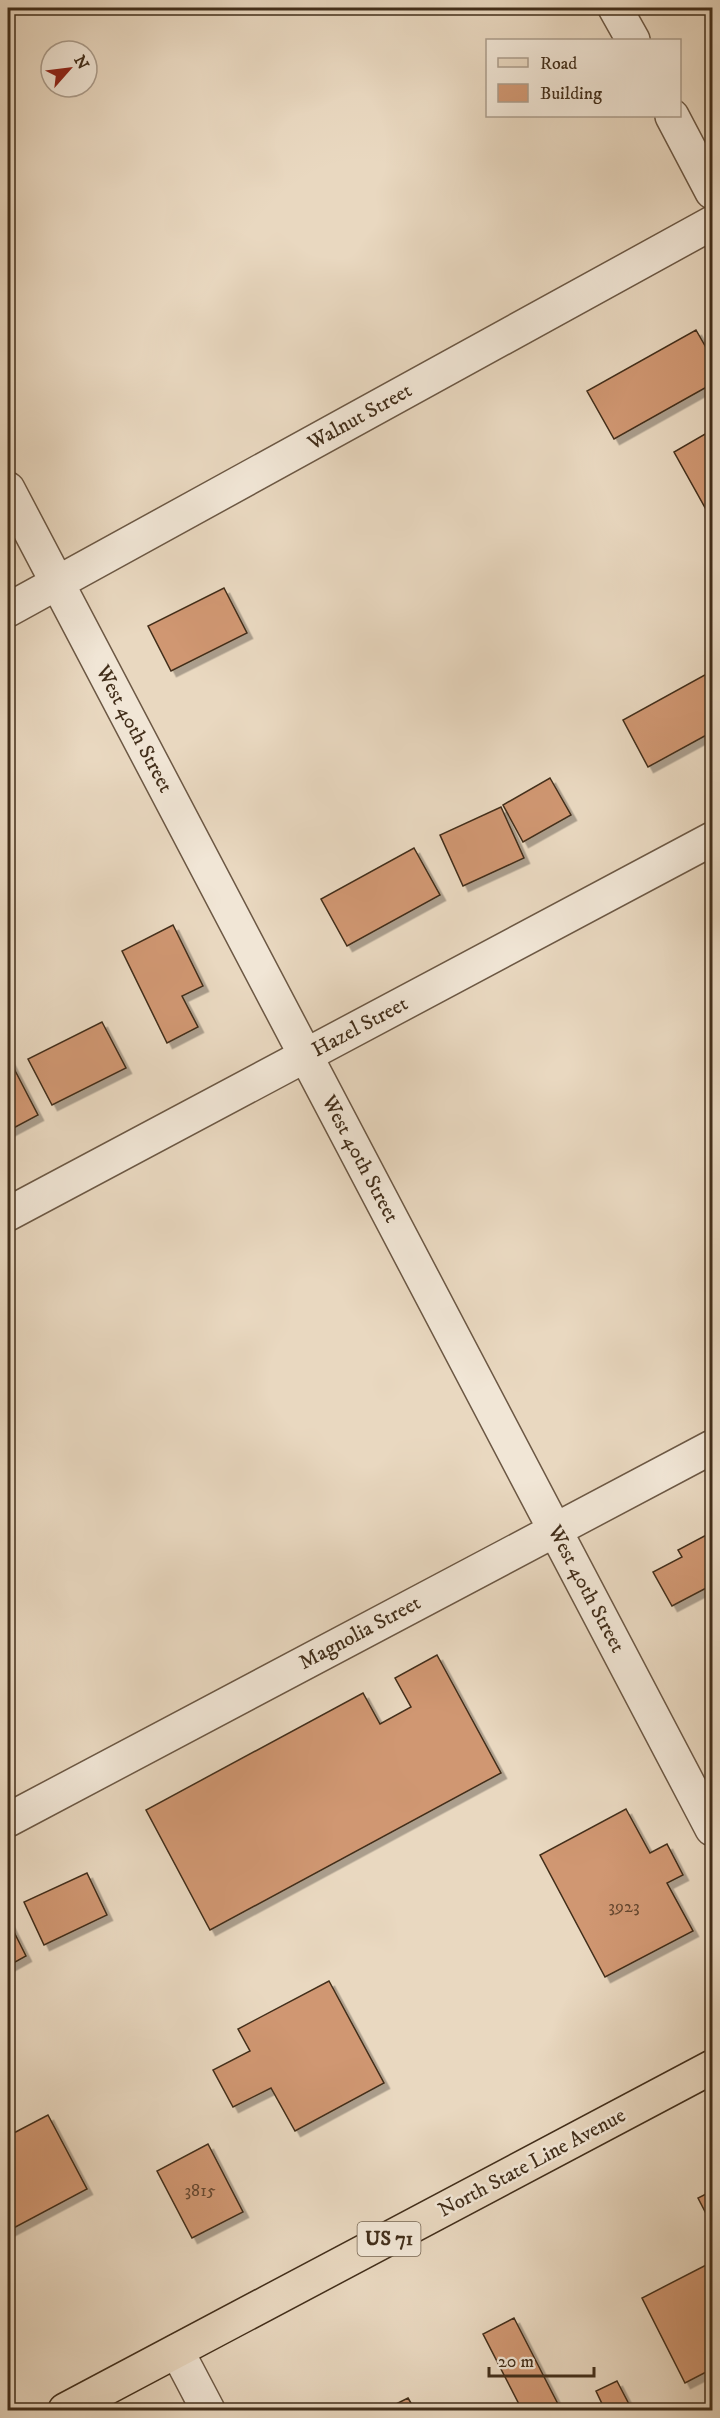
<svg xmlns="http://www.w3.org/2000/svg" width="720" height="2418" font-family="'IM FELL DW Pica',serif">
  <defs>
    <filter id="shadow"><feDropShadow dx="5.5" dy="5.5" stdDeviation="0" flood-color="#0004"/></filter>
  </defs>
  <rect width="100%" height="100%" fill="#e9d8c0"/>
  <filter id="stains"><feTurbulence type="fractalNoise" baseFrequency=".00333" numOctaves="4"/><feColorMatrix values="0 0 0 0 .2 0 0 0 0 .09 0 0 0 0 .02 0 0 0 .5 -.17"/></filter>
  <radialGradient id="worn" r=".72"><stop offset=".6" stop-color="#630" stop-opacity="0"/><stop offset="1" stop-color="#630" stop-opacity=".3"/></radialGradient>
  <!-- building -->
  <path fill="#d09772" stroke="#422e1a" stroke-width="1.5" filter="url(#shadow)" d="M696 330 712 358V384L614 439 587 391Z
    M712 430V511L708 513 674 452Z
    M224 588 247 633 171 671 148 626Z
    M712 671V732L648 767 623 720Z
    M550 778 571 815 523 842 503 805Z
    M501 807 524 858 463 886 440 835Z
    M414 848 440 895 347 946 321 899Z
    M173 925 203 986 182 996 198 1027 167 1043 122 951Z
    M102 1022 126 1068 52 1105 28 1059Z
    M8 1057 38 1115 8 1131Z
    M712 1532V1585L672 1606 653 1572 682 1557 678 1550Z
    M437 1655 501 1773 210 1930 146 1810 363 1693 380 1724 411 1707 395 1678Z
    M626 1809 650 1853 667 1844 683 1875 667 1883 693 1931 605 1977 540 1855Z
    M87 1873 107 1915 44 1945 24 1902Z
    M9 1922 26 1956 8 1966V1923Z
    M329 1981 384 2083 295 2131 271 2088 233 2107 213 2070 250 2051 238 2029Z
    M48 2115 87 2189 8 2231V2136Z
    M208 2144 243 2212 192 2238 157 2171Z
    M712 2191V2225L698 2198Z
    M712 2262V2369L685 2383 642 2298Z
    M514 2318 561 2410H522L483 2334Z
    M617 2381 632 2410H605L596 2391Z
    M408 2398 415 2410H384Z"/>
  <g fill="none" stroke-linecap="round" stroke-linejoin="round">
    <!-- street casing -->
    <g stroke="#6c5844" stroke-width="36">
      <path id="street" d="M615 8 633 40
        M672 116 712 192
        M8 489 712 1829
        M8 610 712 223
        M8 1214 712 839
        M8 1820 712 1447
        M177 2351 208 2410"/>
    </g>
    <!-- primary casing -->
    <g stroke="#422e1a" stroke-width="36">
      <path id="primary" d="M65 2410 712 2067"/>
    </g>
    <!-- street -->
    <use href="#street" stroke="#f1e6d6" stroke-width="33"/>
    <!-- primary -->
    <use href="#primary" stroke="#e9d8c0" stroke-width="33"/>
  </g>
  <g text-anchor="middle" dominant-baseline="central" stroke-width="5" stroke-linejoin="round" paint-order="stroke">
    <!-- number labels -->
    <g font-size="18" fill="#664830">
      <text x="624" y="1907">3923</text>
      <text x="200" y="2191">3815</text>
    </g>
    <!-- shield labels -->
    <rect fill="#f1e6d6" stroke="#766552" stroke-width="1.5" x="357.5" y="2222" width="63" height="34" rx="4.5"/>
    <g font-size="20" font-weight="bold" fill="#422e1a">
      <text x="389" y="2239">US 71</text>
    </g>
    <!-- street labels -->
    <g font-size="21" fill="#422e1a" stroke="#f1e6d6">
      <text transform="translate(360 417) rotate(-29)">Walnut Street</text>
      <text transform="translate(134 729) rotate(62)">West 40th Street</text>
      <text transform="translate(360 1027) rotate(-28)">Hazel Street</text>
      <text transform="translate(360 1159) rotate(62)">West 40th Street</text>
      <text transform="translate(586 1589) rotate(62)">West 40th Street</text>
      <text transform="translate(360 1633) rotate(-28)">Magnolia Street</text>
      <text transform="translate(532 2163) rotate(-28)">North State Line Avenue</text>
    </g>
  </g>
  <!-- margin -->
  <rect width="720" height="2418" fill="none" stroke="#e9d8c0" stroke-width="30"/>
  <rect x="9" y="9" width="702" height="2400" fill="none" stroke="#422e1a" stroke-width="3"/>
  <rect x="15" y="15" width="690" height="2388" fill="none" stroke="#422e1a" stroke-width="1.5"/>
  <!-- legend -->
  <rect x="486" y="39" width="195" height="78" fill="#f1e6d6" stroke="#ab9c8b" stroke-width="1.5"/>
  <rect x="498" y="58" width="30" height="9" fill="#e9d8c0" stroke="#ab9c8b" stroke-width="1.5"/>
  <text x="540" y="69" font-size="18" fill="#422e1a">Road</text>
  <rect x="498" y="84" width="30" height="18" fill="#d09772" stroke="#ab9c8b" stroke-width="1.5"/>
  <text x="540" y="99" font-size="18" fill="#422e1a">Building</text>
  <!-- north arrow -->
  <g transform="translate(69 69) rotate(62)"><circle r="28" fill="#f1e6d6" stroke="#ab9c8b" stroke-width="1.5"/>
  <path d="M0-4.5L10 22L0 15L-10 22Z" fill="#8f2418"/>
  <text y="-9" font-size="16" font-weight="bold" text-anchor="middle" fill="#422e1a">N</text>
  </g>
  <!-- scale -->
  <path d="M489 2367v9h105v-9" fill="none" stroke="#422e1a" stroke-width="3"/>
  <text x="498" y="2367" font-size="18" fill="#422e1a" stroke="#f1e6d6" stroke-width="4.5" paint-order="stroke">20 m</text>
  <rect width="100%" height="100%" filter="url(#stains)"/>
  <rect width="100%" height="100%" fill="url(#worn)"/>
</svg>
